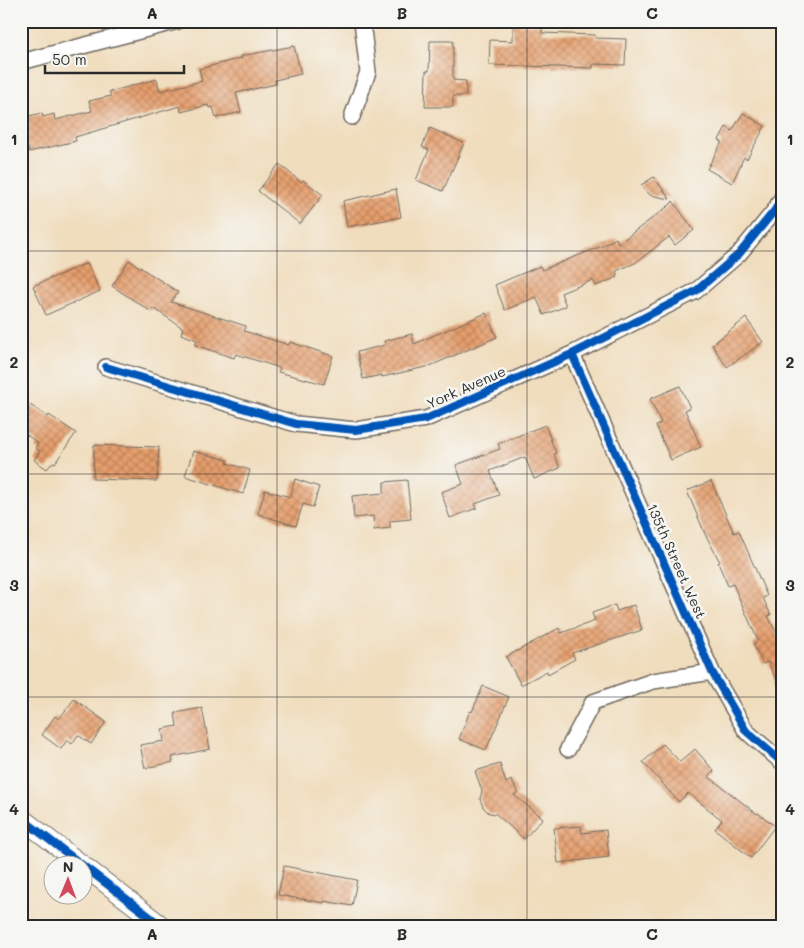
<svg xmlns="http://www.w3.org/2000/svg" width="804" height="948" font-family="Mali,sans-serif">
  <defs>
    <pattern id="building-cross-hatch" width="8" height="8" patternUnits="userSpaceOnUse" patternTransform="scale(1.25)"><rect width="8" height="8" fill="#e69e6c"/><path d="M0 0l8 8M0 8l8-8" fill="none" stroke="#bb8159"/></pattern>
  </defs>
  <rect width="100%" height="100%" fill="#f6f6f2"/>
  <filter id="ink" filterUnits="userSpaceOnUse"><feTurbulence type="fractalNoise" baseFrequency=".02" numOctaves="2"/><feDisplacementMap in="SourceGraphic" scale="10" xChannelSelector="R" yChannelSelector="G"/><feConvolveMatrix kernelMatrix="1 2 1 2 8 2 1 2 1" color-interpolation-filters="sRGB"/></filter>
  <filter id="wash" filterUnits="userSpaceOnUse"><feTurbulence type="fractalNoise" baseFrequency=".0096" numOctaves="4" result="noise"/><feDisplacementMap in="SourceGraphic" scale="20" xChannelSelector="R" yChannelSelector="G"/><feGaussianBlur stdDeviation="1.12" result="paint"/><feColorMatrix in="noise" values="0 0 0 0 0 0 0 0 0 0 0 0 0 0 0 0 0 1.4 0 .05"/><feComposite in="paint" operator="in"/></filter>
  <g filter="url(#wash)">
    <rect width="100%" height="100%" fill="#f0ddbd"/>
    <g id="blocks">
      <!-- building -->
      <path fill="url(#building-cross-hatch)" d="M513 24 542 25V33L595 35V38L626 39 625 65 593 64V68L489 65 490 40 513 41Z
        M430 41H453V80L466 81V96H453V107H425L426 71H429Z
        M294 46 301 74 275 80 276 84 236 93 241 112 216 118 213 107 209 108 208 105 181 112 180 106 75 137 76 141 29 152 21 127V118L42 113 43 117 54 114 55 120 92 111 89 101 111 96 109 92 157 79 160 91 202 81 199 69 242 58 241 56Z
        M743 113 765 126 747 159 744 157 732 183 707 169 722 142 719 140 726 127 732 131Z
        M430 128 464 143 443 191 416 180 429 150 422 147Z
        M279 164 301 182 303 180 323 195 300 224 258 191Z
        M654 177 670 199 650 195 641 185Z
        M396 189 401 217 347 227 343 201Z
        M673 201 694 230 675 245 669 237 635 263 616 271 618 277 596 286 593 280 561 293 566 306 544 315 536 297 505 310 495 285 540 266 542 270 602 246 616 238 618 244 671 204Z
        M129 260 178 292 171 302 246 326 244 331 289 345 290 342 333 356 324 384 278 372 280 368 236 354 234 358 195 345 197 340 181 334 183 328 153 308 150 311 112 286Z
        M87 263 100 291 46 315 33 286Z
        M486 313 497 337 430 366 382 377V375L363 379 357 352 385 345 384 341 412 334 414 344Z
        M746 318 763 342 727 367 712 345Z
        M680 386 690 408 685 410 701 447 671 460 656 426 661 423 650 399Z
        M21 399 48 417 49 415 76 433 55 463 53 462 47 469 34 460 40 451 35 448 38 443 21 431Z
        M545 425 556 453 554 454 560 468 534 479 525 457 490 471 499 495 475 504 477 508 450 518 441 492 463 484 456 465 500 449 498 444Z
        M94 445 159 447 157 481 93 479Z
        M193 451 228 460 227 463 250 470 243 494 185 476Z
        M295 479 319 487 313 507 303 504 296 526 258 514 265 490 290 497Z
        M407 480 411 519 390 521V528L374 530 373 516 354 518 352 496 384 493V482Z
        M711 481 734 533 739 531 767 596 763 598 771 615 768 616 783 646V695L768 662 763 664 753 644 758 641 733 584 728 586 718 563 720 562 705 534 687 491Z
        M615 605 617 611 634 605 642 630 572 653 575 659 548 674 547 671 521 685 506 657 559 628 561 633 595 621 592 613Z
        M483 686 509 697 486 750 459 739 470 711 472 712Z
        M74 699 106 722 91 744 78 735 72 744 67 740 61 749 42 735 55 716 59 719Z
        M202 708 210 749 172 757 173 762 145 768 140 745 164 741 162 729 177 726 175 713Z
        M663 744 680 762 695 749 714 771 708 776 757 814 758 813 775 826 751 858 715 829 722 820 688 793 679 802 643 762Z
        M500 764 506 783 511 780 518 792 514 795 543 818 524 839 496 814 489 813 483 807 480 799 482 791 475 771Z
        M581 826 582 833 606 830 609 857 558 863 554 828Z
        M284 866 357 880 352 906 324 901V903L278 895Z"/>
    </g>
  </g>
  <g filter="url(#ink)">
    <use href="#blocks" fill-opacity="0" stroke="#70695e" stroke-width="1"/>
    <g fill="none" stroke-linecap="round" stroke-linejoin="round">
      <!-- minor casing -->
      <g stroke="#70695e" stroke-width="18">
        <path id="minor" d="M21 62 178 21
          M352 117 368 72 362 21
          M572 354 712 672 746 731 783 763
          M106 367 296 424 356 430 426 419 572 354 696 291 739 254 775 210 783 196
          M568 749 593 702 653 681 712 672"/>
      </g>
      <!-- tertiary casing -->
      <g stroke="#70695e" stroke-width="21">
        <path id="tertiary" d="M21 818 163 927"/>
      </g>
      <!-- minor -->
      <use href="#minor" stroke="#fff" stroke-width="15"/>
      <!-- tertiary -->
      <use href="#tertiary" stroke="#fff" stroke-width="19"/>
      <!-- cycleway casing -->
      <g stroke="#f6f6f2" stroke-width="11">
        <path id="cycleway" d="M572 354 712 672 746 731 783 763
          M106 367 296 424 356 430 426 419 572 354 696 291 739 254 775 210 783 196
          M21 818 163 927"/>
      </g>
      <!-- cycleway -->
      <use href="#cycleway" stroke="#0057b8" stroke-width="8"/>
    </g>
  </g>
  <!-- grid -->
  <path fill="none" stroke="#2b2b2b" stroke-width="1" stroke-opacity="0.55" d="M277 21V927M527 21V927M21 251H783M21 474H783M21 697H783"/>
  <g text-anchor="middle" dominant-baseline="central" stroke-width="5" stroke-linejoin="round" paint-order="stroke">
    <!-- street labels -->
    <g font-size="14" fill="#2b2b2b" stroke="#f6f6f2">
      <text transform="translate(466 387) rotate(-24)">York Avenue</text>
      <text transform="translate(677 561) rotate(66)">135th Street West</text>
    </g>
  </g>
  <!-- margin -->
  <rect width="804" height="948" fill="none" stroke="#f6f6f2" stroke-width="55"/>
  <!-- north arrow -->
  <g transform="translate(68 880) rotate(1)"><circle r="24" fill="#f6f6f2" stroke="#a5a5a2"/>
  <path d="M0-4L9 19L0 12L-9 19Z" fill="#d1495b"/>
  <text y="-8" font-size="14" font-weight="bold" text-anchor="middle" fill="#2b2b2b">N</text>
  </g>
  <!-- scale -->
  <path d="M45 65v8h139v-8" fill="none" stroke="#2b2b2b" stroke-width="2.5"/>
  <text x="52" y="65" font-size="15" fill="#2b2b2b" stroke="#f6f6f2" stroke-width="4" paint-order="stroke">50 m</text>
  <rect x="28" y="28" width="748" height="892" fill="none" stroke="#2b2b2b" stroke-width="2"/>
  <g font-size="16" text-anchor="middle" font-weight="bold" fill="#2b2b2b">
    <text x="152" y="19">A</text>
    <text x="402" y="19">B</text>
    <text x="652" y="19">C</text>
    <text x="14" y="145">1</text>
    <text x="790" y="145">1</text>
    <text x="14" y="368">2</text>
    <text x="790" y="368">2</text>
    <text x="14" y="591">3</text>
    <text x="790" y="591">3</text>
    <text x="14" y="815">4</text>
    <text x="790" y="815">4</text>
    <text x="152" y="940">A</text>
    <text x="402" y="940">B</text>
    <text x="652" y="940">C</text>
  </g>
</svg>
